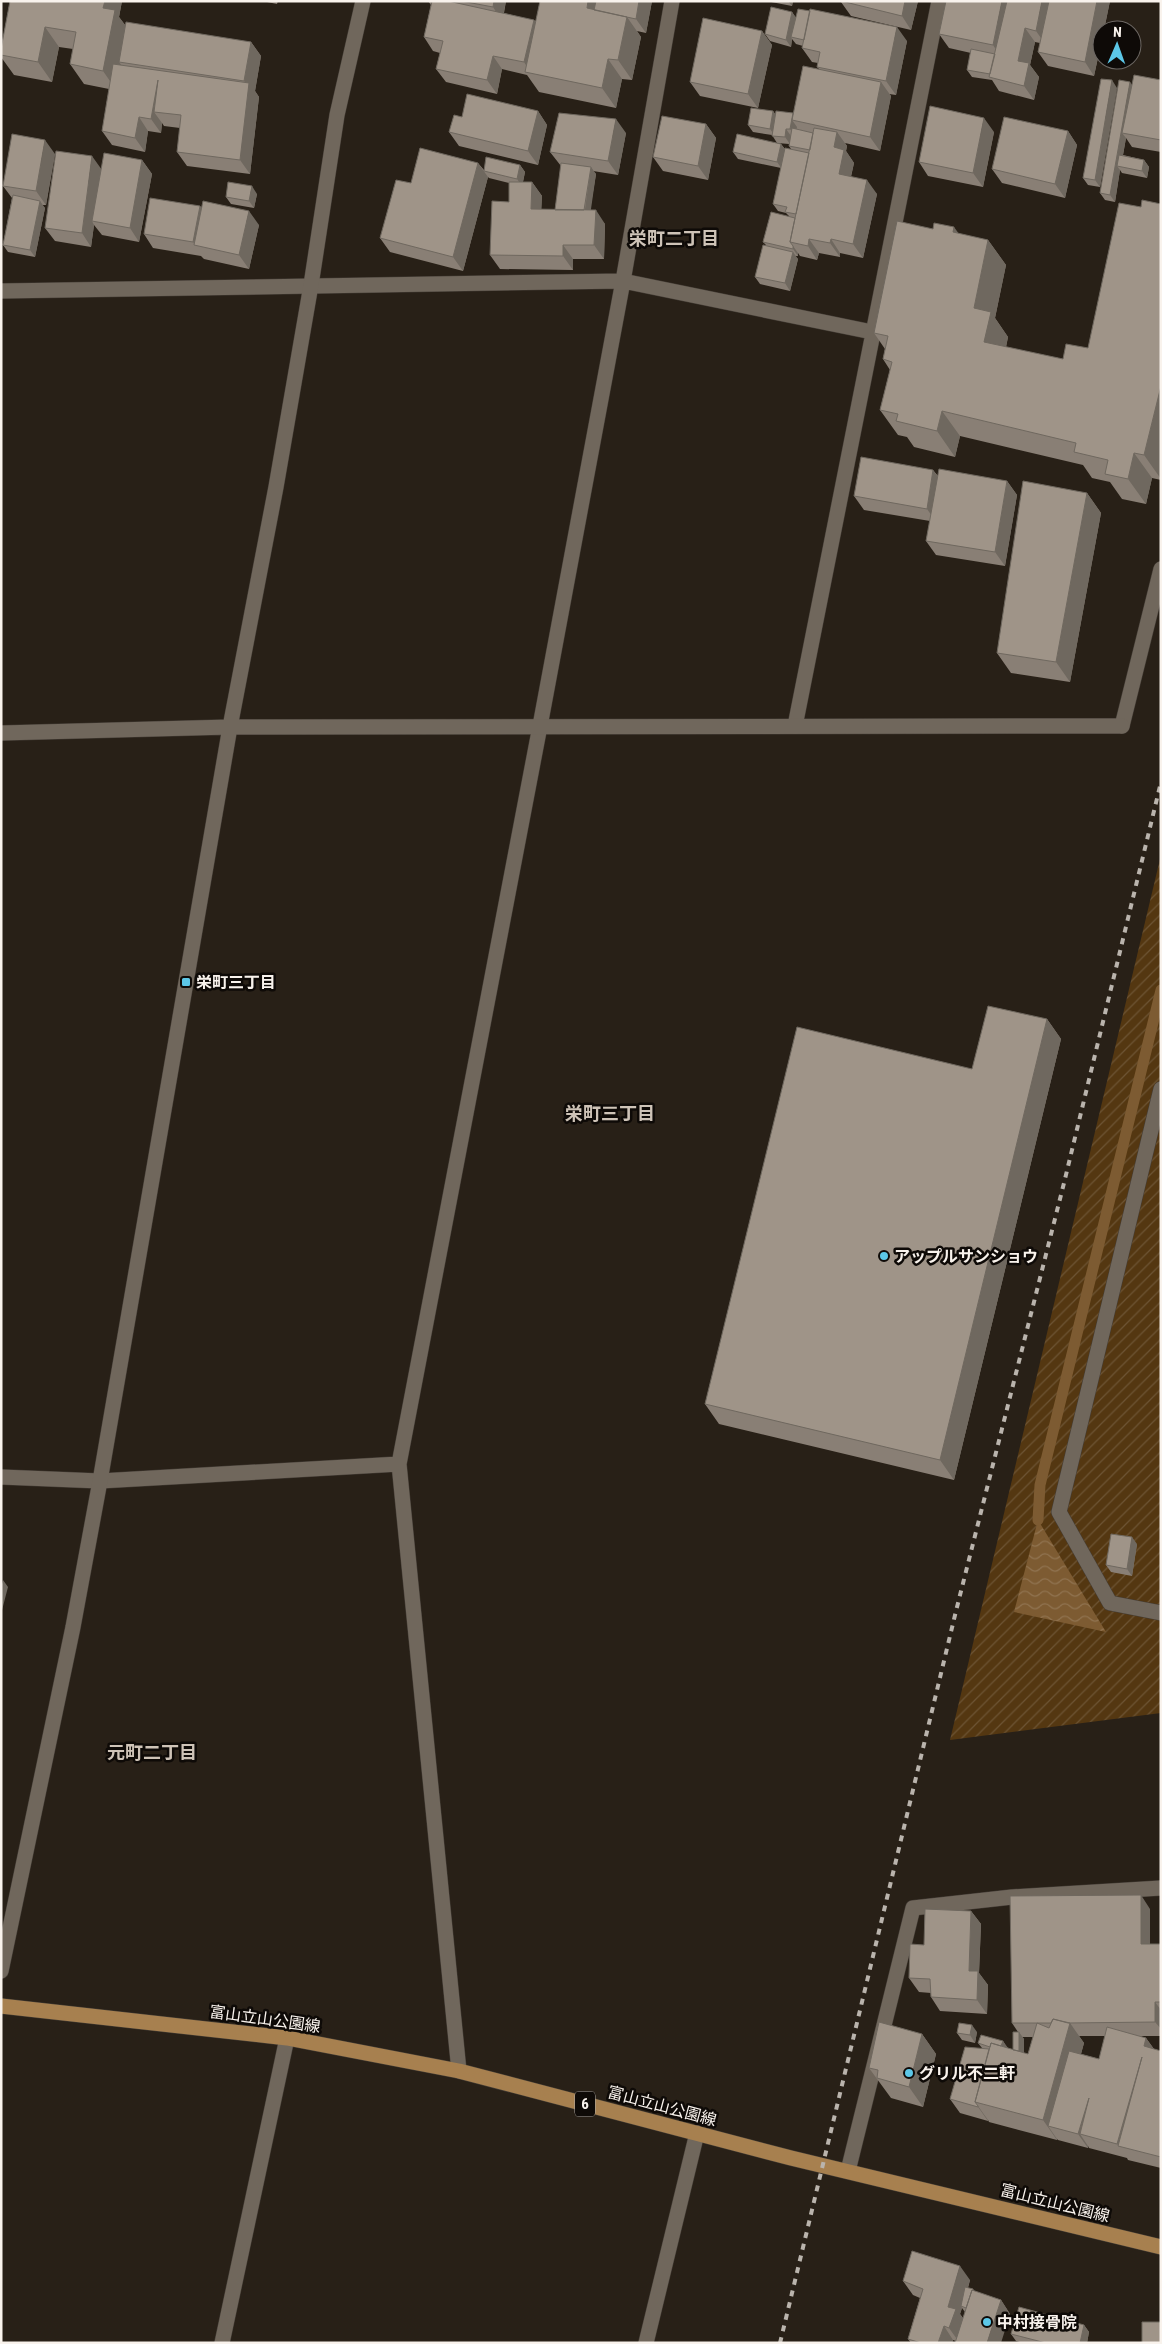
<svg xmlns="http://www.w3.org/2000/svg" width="1162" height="2344" font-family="'Roboto Condensed','Noto Sans JP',sans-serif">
  <defs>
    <pattern id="garden-furrows" width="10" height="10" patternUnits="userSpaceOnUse" patternTransform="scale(1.25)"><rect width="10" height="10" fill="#543711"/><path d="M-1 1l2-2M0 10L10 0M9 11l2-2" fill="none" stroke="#6d5434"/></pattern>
    <pattern id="water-waves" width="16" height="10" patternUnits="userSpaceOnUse" patternTransform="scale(1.25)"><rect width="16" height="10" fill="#7d5b32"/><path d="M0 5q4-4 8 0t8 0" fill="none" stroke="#907350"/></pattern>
  </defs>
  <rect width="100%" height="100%" fill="#282017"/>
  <!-- garden -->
  <path fill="url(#garden-furrows)" d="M1161 855V1713L950 1740Z"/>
  <!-- water -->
  <path fill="url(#water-waves)" d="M1038 1520 1106 1632 1014 1612Z"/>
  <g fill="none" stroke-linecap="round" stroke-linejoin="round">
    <!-- stream -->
    <path stroke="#7d5b32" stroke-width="11" d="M1038 1520 1040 1485 1161 990"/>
    <!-- street casing -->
    <g stroke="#443d36" stroke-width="16">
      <path id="street" d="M1 291 623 281 872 332
        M795 726 939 1
        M1122 726 1161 569
        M1161 1089 1059 1512 1110 1603 1161 1613
        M1 1477 100 1481 399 1464
        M459 2071 399 1464 540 726 623 281 672 1
        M848 2171 913 1908 1012 1897 1161 1888
        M222 2343 287 2038
        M646 2343 697 2133"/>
    </g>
    <!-- secondary casing -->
    <g stroke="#443d36" stroke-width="16">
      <path id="secondary" d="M1 733 230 727 1122 726
        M1 1971 73 1627 100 1481 230 727 276 487 311 285 337 115 363 1"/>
    </g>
    <!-- primary casing -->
    <g stroke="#443d36" stroke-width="16">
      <path id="primary" d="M1 2006 287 2038 459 2071 791 2158 1161 2247"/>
    </g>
    <!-- street -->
    <use href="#street" stroke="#70675c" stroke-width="15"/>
    <!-- secondary -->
    <use href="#secondary" stroke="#70675c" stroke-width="15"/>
    <!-- primary -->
    <use href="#primary" stroke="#a7804f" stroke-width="15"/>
    <!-- rail -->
    <path stroke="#bab4ad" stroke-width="4" stroke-dasharray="6 6" stroke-linecap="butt" d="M780 2343 956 1611 1064 1183 1161 782"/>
  </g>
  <!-- wall -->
  <path fill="#897f75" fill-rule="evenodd" d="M10 1H122L119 17 125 25 251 42 261 56 255 91 259 97 250 174 187 166 177 152 180 128 164 126 162 123 161 133 148 131 145 152 112 145 102 131 109 89 84 84 70 64 73 49 59 47 52 82 14 75 1 57V49Z
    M262 1H278L277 4Z
    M428 1H506L504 13 536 21 540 1H652L646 33 637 31 641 37 632 80 622 79 616 108 539 92 527 75 502 69 497 94 446 82 436 69 440 53 433 51 424 37 431 5Z
    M766 1H793L792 6Z
    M918 1 911 30 851 16 841 2Z
    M1110 1 1104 30H1102V39L1094 76 1048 66 1038 52 1040 43 1035 42 1030 65 1039 77 1034 100 999 91 992 80 972 77 967 70 971 53 949 48 939 34Z
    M792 12 796 18 907 41 896 95 889 94 891 96 880 151 845 143 847 146 846 151 854 163 851 177 877 194 863 258 840 253V257L819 253 817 260 800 256 798 253V256H795L798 259 790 291 760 284 755 277 766 245 763 242 789 216 786 213 778 211 773 204 781 168 738 159 733 152 781 144 785 149H791L789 146V144L777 143 772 135 753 132 748 125 773 111 775 114H793L819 69 817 67 818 63 812 62 802 48 803 46 796 44 792 39 791 47 770 41 765 34Z
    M762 31 772 45 758 108 700 96 690 82Z
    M1161 80V152L1132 147 1126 138 1123 155 1144 160 1149 167 1147 178 1122 173 1120 170 1115 202 1105 200 1100 193 1132 85Z
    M1117 88 1100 187 1088 185 1083 178Z
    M538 111 547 125 538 165 459 146 449 132Z
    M706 124 716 138 708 180 663 171 653 157Z
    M1068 131 1077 145 1065 198 1002 183 992 169Z
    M994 132 983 187 928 176 919 162Z
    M626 133 618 175 593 171 596 174 590 210 605 224 604 259H573V270L500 269 490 255 509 202V183L489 178 488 177 463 271 390 252 380 238 411 183 478 163 484 170 520 165 525 172 523 182H532L542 196 541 209 555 210 561 166 550 152Z
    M55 154 46 205H42L45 208 35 257 8 252 3 245 12 198 3 186Z
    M142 160 152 174 139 242 102 235 94 225 91 247 55 241 45 228 101 169Z
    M257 194 254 208 231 204 226 197Z
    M1161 204V480L1152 478 1146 504 1122 499 1110 482 1092 478 1083 465 960 436 955 457 914 447 907 437 898 435 880 410 890 370 883 359 885 349 874 333 959 234 988 240 1006 265 995 318 1008 337 1006 347 1063 359 1088 348 1141 207Z
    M200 206 202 209 259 225 249 269 204 259 201 256 153 248 144 234Z
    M933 470 938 476 1007 481 1017 495 1005 566 936 555 926 541 930 521 864 510 854 496Z
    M1087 493 1101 513 1070 682 1011 673 997 653Z
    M1047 1019 1061 1039 954 1480 719 1424 705 1404 972 1069Z
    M1137 1544 1132 1576 1111 1572 1106 1565Z
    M1150 1909V1944H1161V2036H1139L1146 2038 1154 2049 1161 2051V2168L1128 2160 1127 2158 1089 2148 1088 2146V2148L1058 2140 1057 2139V2140L989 2122 988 2120V2121L960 2113 950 2099 982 2048 978 2043 1003 2041 1007 2048 1013 2050 1018 2032 1012 2023ZM1079 2036H1105L1099 2059 1081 2054 1084 2043ZM1022 2037H1033L1028 2054 1024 2053V2039Z
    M971 1911 981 1924 979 1973 988 1985 987 2014 940 2011 931 1997V1993L919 1992 909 1978 924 1945Z
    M977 2032 975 2043 962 2040 957 2033Z
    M922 2034 936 2054 923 2107 891 2098 869 2068Z
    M970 2280 968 2288 973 2289 974 2291 1001 2300 1010 2314 956 2341 953 2340 952 2343H911L908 2339 920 2298 913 2295 903 2281ZM962 2308 965 2312 963 2318 960 2314Z
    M1084 2325 1089 2332 1087 2343H1023L1016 2341 1011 2334Z"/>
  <!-- shaded-wall -->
  <path fill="#6f685f" d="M105 1H122L119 17 129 30 119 62 122 66 117 91 103 71V8Z
    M494 1H506L502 21 493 7Z
    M588 1H604V13L587 8Z
    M639 1H652L646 33 636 19Z
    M788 1H793L792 6Z
    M905 1H918L911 30 902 16Z
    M1002 1H1015L1002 59 993 45Z
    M1042 1H1054L1046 45 1036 31Z
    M1097 1H1110L1104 30H1102V39L1094 76 1085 62Z
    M792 12 797 19 791 37 792 39 791 47 786 40Z
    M627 17 641 37 632 80 618 60Z
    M534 20 544 34 531 73 524 62Z
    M45 27 59 47 52 82 38 62Z
    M897 27 907 41 896 95 886 81Z
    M1025 28 1035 42 1030 65 1039 77 1034 100 1024 86 1018 61Z
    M762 31 772 45 758 108 748 94Z
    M251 42 261 56 255 91 259 97 250 174 240 160 248 87 244 81Z
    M493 56 502 69 497 94 487 80Z
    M608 59 622 79 616 108 602 88Z
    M158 80 154 112 162 123 161 133 151 119Z
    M1112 80 1117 88 1100 187 1095 180Z
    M881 82 891 96 880 151 870 137Z
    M1130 82 1135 89 1122 133 1126 138 1121 166H1117L1120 170 1115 202 1110 195Z
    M538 111 547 125 538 165 528 151Z
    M773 111 778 118 775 136 770 129Z
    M793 113 798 120H792L797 127 795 136 790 129Z
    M139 117 148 131 145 152 135 138Z
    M984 118 994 132 983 187 973 173Z
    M616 119 626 133 618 175 608 161Z
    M706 124 716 138 708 180 698 166Z
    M786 129 791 136 790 144 785 137Z
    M1068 131 1077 145 1065 198 1055 184Z
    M837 132 847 146 846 151 854 163 848 188 839 174 834 147Z
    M45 140 55 154 46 205 36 191Z
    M781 144 786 151 782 169 777 162Z
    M92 156 102 170 92 221 94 225 91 247 82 233Z
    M142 160 152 174 139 242 130 228Z
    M1144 160 1149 167 1147 178 1142 171Z
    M478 163 488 177 463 271 453 257Z
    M520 165 525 172 522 186 517 179Z
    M591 167 596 174 589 223 584 216Z
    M867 180 877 194 863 258 853 244Z
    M532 182 542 196 541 223 531 209Z
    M252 186 257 194 254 208 249 201Z
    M40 201 45 208 35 257 30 250Z
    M200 206 210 220 195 245 193 242Z
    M596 210 605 224 604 259 594 245Z
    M249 211 259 225 249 269 239 255Z
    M954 227 972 252 953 232Z
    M809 239 819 253 817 260 808 246Z
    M831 239 840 253V257L830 243Z
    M988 240 1006 265 995 318 1008 337 1002 367 984 342 974 308Z
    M563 245 573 259V270L563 256Z
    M793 246 798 253V256L793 249Z
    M793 252 798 259 790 291 785 283Z
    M1161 386V479L1144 455Z
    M942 411 960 436 955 457 937 431Z
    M1134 453 1152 478 1146 504 1128 479Z
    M933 470 943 484 937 523 927 509Z
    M1007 481 1017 495 1005 566 995 552Z
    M1087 493 1101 513 1070 682 1056 662Z
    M1047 1019 1061 1039 954 1480 940 1460Z
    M1132 1537 1137 1544 1132 1576 1127 1569Z
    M3 1580 8 1587 1 1614V1588Z
    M1141 1895 1150 1909V1958L1141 1944Z
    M971 1911 981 1924 979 1973 988 1985 987 2014 977 2000 969 1971Z
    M1155 2002 1161 2010V2029L1155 2022Z
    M1070 2023 1084 2043 1060 2129 1048 2126 1057 2139V2140L1043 2120Z
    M972 2025 977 2032 975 2043 970 2035Z
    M1019 2032 1024 2039V2061L1019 2054Z
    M922 2034 936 2054 923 2107 909 2087Z
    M1146 2038 1156 2052 1144 2046Z
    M1003 2041 1008 2048 1000 2050Z
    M1142 2057 1119 2146 1117 2144Z
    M1089 2098 1080 2134 1088 2146V2148L1078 2134Z
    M978 2106 988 2120V2121L978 2107Z
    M960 2266 970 2280 962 2307 961 2306 962 2308 960 2314 966 2323 959 2342 949 2328 948 2307Z
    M1001 2300 1010 2314 1001 2343H987Z
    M1084 2325 1089 2332 1087 2343H1080Z
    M944 2326 953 2340 952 2343H938Z"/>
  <!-- building -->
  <path fill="#9f9488" stroke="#6f685f" d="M10 1H105L103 8 115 10 103 71 70 64 76 32 45 27 38 62 1 55V49Z
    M432 1H448L534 20 524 62 493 56 487 80 436 69 443 41 424 37Z
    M461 1H494L493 7Z
    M540 1H588L587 8 627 17 618 60 608 59 602 88 525 72Z
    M596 1H639L636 19 594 10Z
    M841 1H905L902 16Z
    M946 1H1002L993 45 939 34Z
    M1007 1H1042L1036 31 1025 28 1018 61 1029 63 1024 86 989 77Z
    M1049 1H1097L1085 62 1038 52Z
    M771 7 792 12 786 40 765 34Z
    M798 9 810 11 804 40 791 37Z
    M810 9 897 27 886 81 817 67 820 52 802 48Z
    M703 18 762 31 748 94 690 82Z
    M126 22 251 42 244 81 119 62Z
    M971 49 995 54 990 74 967 70Z
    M113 64 249 83 240 160 177 152 181 115 154 112 158 80 151 119 139 117 135 138 102 131Z
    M803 66 881 82 870 137 792 120Z
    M1134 75 1161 80V140L1122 133Z
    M1101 79 1112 80 1095 180 1083 178Z
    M1119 80 1130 82 1110 195 1100 193Z
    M467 94 538 111 528 151 449 132 454 115 462 117Z
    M930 106 984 118 973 173 919 162Z
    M751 108 773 111 770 129 748 125Z
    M776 111 793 113 790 129H786L785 137 772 136Z
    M559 113 616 119 608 161 550 152Z
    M662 116 706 124 698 166 653 157Z
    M1004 117 1068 131 1055 184 992 169Z
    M792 128 813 133 810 150 789 146Z
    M814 128 837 132 834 147 844 150 839 174 867 180 853 244 831 239 830 243 809 239 808 246 790 242Z
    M12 134 45 140 36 191 3 186Z
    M737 134 781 144 777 162 733 152Z
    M420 148 478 163 453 257 380 238 396 180 411 183Z
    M785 148 809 153 796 214 785 212 787 207 773 204Z
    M56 151 92 156 82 233 45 228Z
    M104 153 142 160 130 228 92 221Z
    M1119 155 1144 160 1142 171 1117 166Z
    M486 157 520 165 517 179 484 171Z
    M561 163 591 167 584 210H555Z
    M228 182 252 186 249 201 226 197Z
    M509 182H532L531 209 596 210 594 245H563V256L490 255 492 201 509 202Z
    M13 195 40 201 30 250 3 245Z
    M150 198 200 206 193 242 144 234Z
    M1142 200 1161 204V386L1144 455 1134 453 1128 479 1105 474 1108 460 1074 452 1076 443 942 411 937 431 896 421 898 414 880 410 892 362 883 359 888 336 874 333 897 221 933 229 934 223 954 227 953 232 988 240 974 308 991 312 984 342 1063 359 1066 344 1088 348 1119 203 1141 207Z
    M203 201 249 211 239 255 194 245Z
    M771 212 795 218 790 242 793 246V249L763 242Z
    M763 245 793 252 785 283 755 277Z
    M861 457 933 470 927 509 854 496Z
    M939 469 1007 481 995 552 926 541Z
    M1023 481 1087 493 1056 662 997 653Z
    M988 1006 1047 1019 940 1460 705 1404 797 1027 972 1069Z
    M1111 1534 1132 1537 1127 1569 1106 1565Z
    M1141 1895V1944H1161V2002H1155V2022L1068 2023 1053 2019 1051 2023H1012L1010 1896Z
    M925 1909 971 1911 969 1971H978L977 2000 931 1997 930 1979 909 1978 910 1944 924 1945Z
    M1053 2019 1070 2023 1043 2120 975 2102 991 2043 1028 2054 1037 2023 1049 2028Z
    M879 2022 922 2034 909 2087 877 2078 878 2070 869 2068Z
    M959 2023 972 2025 970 2035 957 2033Z
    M1107 2027 1146 2038 1144 2046 1161 2051V2157L1118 2146 1142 2057 1117 2144 1080 2134 1089 2098 1078 2134 1048 2126 1069 2051 1099 2059Z
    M1013 2032H1019V2051L1013 2050Z
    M981 2035 1003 2041 1001 2046 991 2043 990 2047 978 2043Z
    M965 2047 989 2049 975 2102 978 2106V2107L950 2099Z
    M912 2251 960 2266 948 2307 956 2309 949 2328 944 2326 938 2343H921L908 2339 923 2289 903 2281Z
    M965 2287 973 2289V2291L972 2290 966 2308 961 2306Z
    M972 2290 1001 2300 987 2343H955Z
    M1019 2307 1084 2325 1080 2343H1046L1011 2334Z
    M1142 2322H1161V2343H1142Z"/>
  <!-- markers -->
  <g fill="#5cc7e7" stroke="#0e0a07" stroke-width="2">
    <rect x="181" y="977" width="10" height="10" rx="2.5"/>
    <circle cx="884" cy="1256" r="5"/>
    <circle cx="909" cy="2073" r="5"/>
    <circle cx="987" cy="2322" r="5"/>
  </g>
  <g text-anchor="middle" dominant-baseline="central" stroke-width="5" stroke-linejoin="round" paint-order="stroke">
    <!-- shield labels -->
    <rect fill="#0e0a07" stroke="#b2ada8" stroke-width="1" x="575" y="2091.5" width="20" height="25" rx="4"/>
    <g font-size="15" font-weight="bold" fill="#f9f3ed">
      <text x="585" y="2104">6</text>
    </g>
    <!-- poi labels -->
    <g font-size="16" font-weight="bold" fill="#f9f3ed" stroke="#0e0a07" text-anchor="start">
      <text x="196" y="982">栄町三丁目</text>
      <text x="894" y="1256">アップルサンショウ</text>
      <text x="919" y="2073">グリル不二軒</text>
      <text x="997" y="2322">中村接骨院</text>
    </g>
    <!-- street labels -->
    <g font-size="16" fill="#f9f3ed" stroke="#0e0a07">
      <text transform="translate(265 2019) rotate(8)">富山立山公園線</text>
      <text transform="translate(662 2106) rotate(15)">富山立山公園線</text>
      <text transform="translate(1055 2203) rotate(14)">富山立山公園線</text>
    </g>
    <!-- neighbourhood labels -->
    <g font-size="18" font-weight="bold" fill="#cec3b7" stroke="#0e0a07">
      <text x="674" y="238">栄町二丁目</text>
      <text x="610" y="1113">栄町三丁目</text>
      <text x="152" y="1752">元町二丁目</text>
    </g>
  </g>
  <!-- border -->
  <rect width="1162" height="2344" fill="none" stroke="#f9f3ed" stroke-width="5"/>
  <!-- north arrow -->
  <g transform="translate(1117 45) rotate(2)"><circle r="24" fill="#0e0a07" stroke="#6c6763"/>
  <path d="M0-4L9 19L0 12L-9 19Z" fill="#5cc7e7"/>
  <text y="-8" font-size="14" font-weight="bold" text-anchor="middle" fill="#f9f3ed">N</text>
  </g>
</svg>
